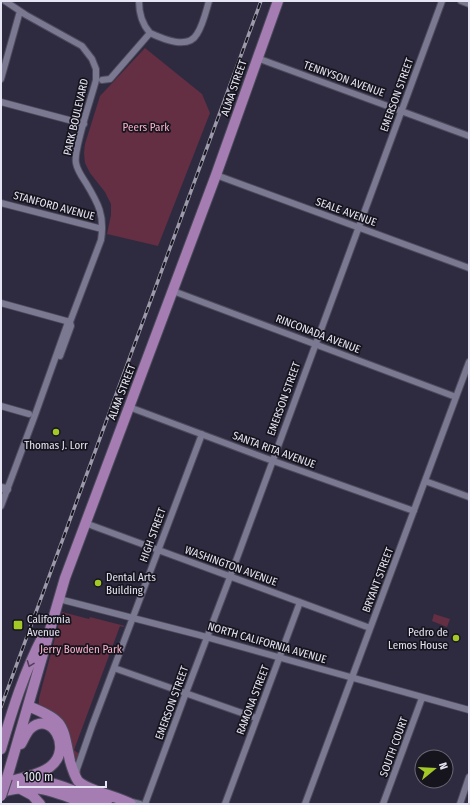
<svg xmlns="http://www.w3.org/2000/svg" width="470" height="805" font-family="'Fira Sans Condensed',sans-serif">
  <rect width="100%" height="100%" fill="#2e2b40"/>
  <!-- green -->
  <path fill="#642e43" d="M145 48 202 94 210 113 158 246 107 234 111 215V204L105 192 90 173 85 163 84 153 85 144 100 96Z
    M62 612 89 619 90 617 125 626 123 627 120 626 74 750 79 754 74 764 38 704 39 703V698Z
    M434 614 450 619 447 627 432 621Z"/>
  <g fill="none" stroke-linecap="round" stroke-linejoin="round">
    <!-- minor casing -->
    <g stroke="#4c4a5b" stroke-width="8">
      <path id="minor" d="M461 1 469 4
        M150 33C163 39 188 50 197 34 203 25 206 11 209 1
        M257 58 469 136
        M1 79 20 11
        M102 80 110 79 150 33C142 24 139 13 139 1
        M1 102 84 124
        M216 175 469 268
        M1 203 102 229
        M173 291 456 397
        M1 303 70 322
        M60 356 71 326 70 322
        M1 406 29 414
        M129 407 265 458 414 511
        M425 481 469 497
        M1 506 35 415 67 325 70 322 101 240C105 215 98 203 86 183 82 177 77 170 76 163 73 150 92 96 96 80V69L92 59 82 46 26 15 5 1
        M85 523 370 628
        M59 599 199 635 469 710
        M114 668 256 718
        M76 776 77 769 92 726 202 434
        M128 801 140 804
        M145 804 184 698 230 577 442 1
        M225 804 300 602
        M305 804 469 362
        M383 804 422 698
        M460 804 469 777"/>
    </g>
    <!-- tertiary casing -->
    <g stroke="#4c4a5b" stroke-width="10">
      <path id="tertiary" d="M1 488 7 489"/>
    </g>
    <!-- primary casing -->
    <g stroke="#4c4a5b" stroke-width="12">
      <path id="primary" d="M28 706C65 721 62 723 70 761 72 768 74 775 78 781 88 791 117 796 131 804
        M1 749C12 711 24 672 43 636
        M7 778 65 578 216 175 278 1
        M23 780C51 778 81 794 107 804
        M7 782C20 778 41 775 51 766 73 748 51 709 30 729 26 733 24 739 21 744
        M19 788 32 795 40 804
        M1 792C36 782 54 792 87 804"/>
    </g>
    <!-- minor -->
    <use href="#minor" stroke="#7b7891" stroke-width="6"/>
    <!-- tertiary -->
    <use href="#tertiary" stroke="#7b7891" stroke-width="8"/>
    <!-- primary -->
    <use href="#primary" stroke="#a67db2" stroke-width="10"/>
    <!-- rail casing -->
    <g stroke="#9c9aab" stroke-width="3.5">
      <path id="rail" d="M1 707 261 1"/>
    </g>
    <!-- rail -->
    <use href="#rail" stroke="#16151e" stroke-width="2" stroke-dasharray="6" stroke-linecap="butt"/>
    <!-- primary-bridge casing -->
    <g stroke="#4c4a5b" stroke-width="12" stroke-linecap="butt">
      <path id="primary-bridge" d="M1 796 7 778"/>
    </g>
    <!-- primary-bridge -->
    <use href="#primary-bridge" stroke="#a67db2" stroke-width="10"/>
  </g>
  <!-- one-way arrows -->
  <defs><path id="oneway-chevron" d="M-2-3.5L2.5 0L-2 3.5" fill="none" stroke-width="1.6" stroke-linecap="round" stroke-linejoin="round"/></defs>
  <use stroke="#503f59" href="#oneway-chevron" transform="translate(30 664) rotate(111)"/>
  <!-- markers -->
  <g fill="#a3c926" stroke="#16151e" stroke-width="1.5">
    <circle cx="56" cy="432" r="4"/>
    <circle cx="98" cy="583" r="4"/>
    <rect x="13" y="620" width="10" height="10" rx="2"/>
    <circle cx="456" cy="638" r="4"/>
  </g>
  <g text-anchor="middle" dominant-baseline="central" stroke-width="3.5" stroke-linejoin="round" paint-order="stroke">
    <!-- street labels -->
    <g font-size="11" fill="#e6e5f3" stroke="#16151e">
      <text transform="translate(344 79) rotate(20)">TENNYSON AVENUE</text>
      <text transform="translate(234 88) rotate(-71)">ALMA STREET</text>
      <text transform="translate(397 95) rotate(-70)">EMERSON STREET</text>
      <text transform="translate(76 117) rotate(-77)">PARK BOULEVARD</text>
      <text transform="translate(54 206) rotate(15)">STANFORD AVENUE</text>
      <text transform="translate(346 212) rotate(20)">SEALE AVENUE</text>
      <text transform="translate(318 334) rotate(21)">RINCONADA AVENUE</text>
      <text transform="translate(122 392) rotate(-69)">ALMA STREET</text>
      <text transform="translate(284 399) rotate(-70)">EMERSON STREET</text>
      <text transform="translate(274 450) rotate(20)">SANTA RITA AVENUE</text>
      <text transform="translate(153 535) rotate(-70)">HIGH STREET</text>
      <text transform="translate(231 566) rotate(20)">WASHINGTON AVENUE</text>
      <text transform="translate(378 580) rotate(-69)">BRYANT STREET</text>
      <text transform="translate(267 643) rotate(16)">NORTH CALIFORNIA AVENUE</text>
      <text transform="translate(253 700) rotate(-69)">RAMONA STREET</text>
      <text transform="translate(172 703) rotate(-70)">EMERSON STREET</text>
      <text transform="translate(394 747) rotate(-70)">SOUTH COURT</text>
    </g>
    <!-- park labels -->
    <g font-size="11" fill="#ffb2cc" stroke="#16151e">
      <text x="146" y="127">Peers Park</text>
      <text x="81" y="649">Jerry Bowden Park</text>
    </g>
    <!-- poi labels -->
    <g font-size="11" fill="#e6e5f3" stroke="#16151e" text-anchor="start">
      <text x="56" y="445" text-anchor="middle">Thomas J. Lorr</text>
      <text x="106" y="577">Dental Arts<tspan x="106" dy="13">Building</tspan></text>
      <text x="27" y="619">California<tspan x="27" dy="13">Avenue</tspan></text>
      <text x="448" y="632" text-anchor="end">Pedro de<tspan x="448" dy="13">Lemos House</tspan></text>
    </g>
  </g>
  <!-- border -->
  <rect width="470" height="805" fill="none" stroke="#e6e5f3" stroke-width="4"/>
  <!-- north arrow -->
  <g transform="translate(434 769) rotate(72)"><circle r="19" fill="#16151e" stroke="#696873"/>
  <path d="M0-3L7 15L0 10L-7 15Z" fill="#a3c926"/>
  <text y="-6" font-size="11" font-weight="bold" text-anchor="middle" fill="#e6e5f3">N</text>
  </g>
  <!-- scale -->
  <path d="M18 781v6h88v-6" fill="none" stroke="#e6e5f3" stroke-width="2"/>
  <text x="24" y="781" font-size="12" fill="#e6e5f3" stroke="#16151e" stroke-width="3" paint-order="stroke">100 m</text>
</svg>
